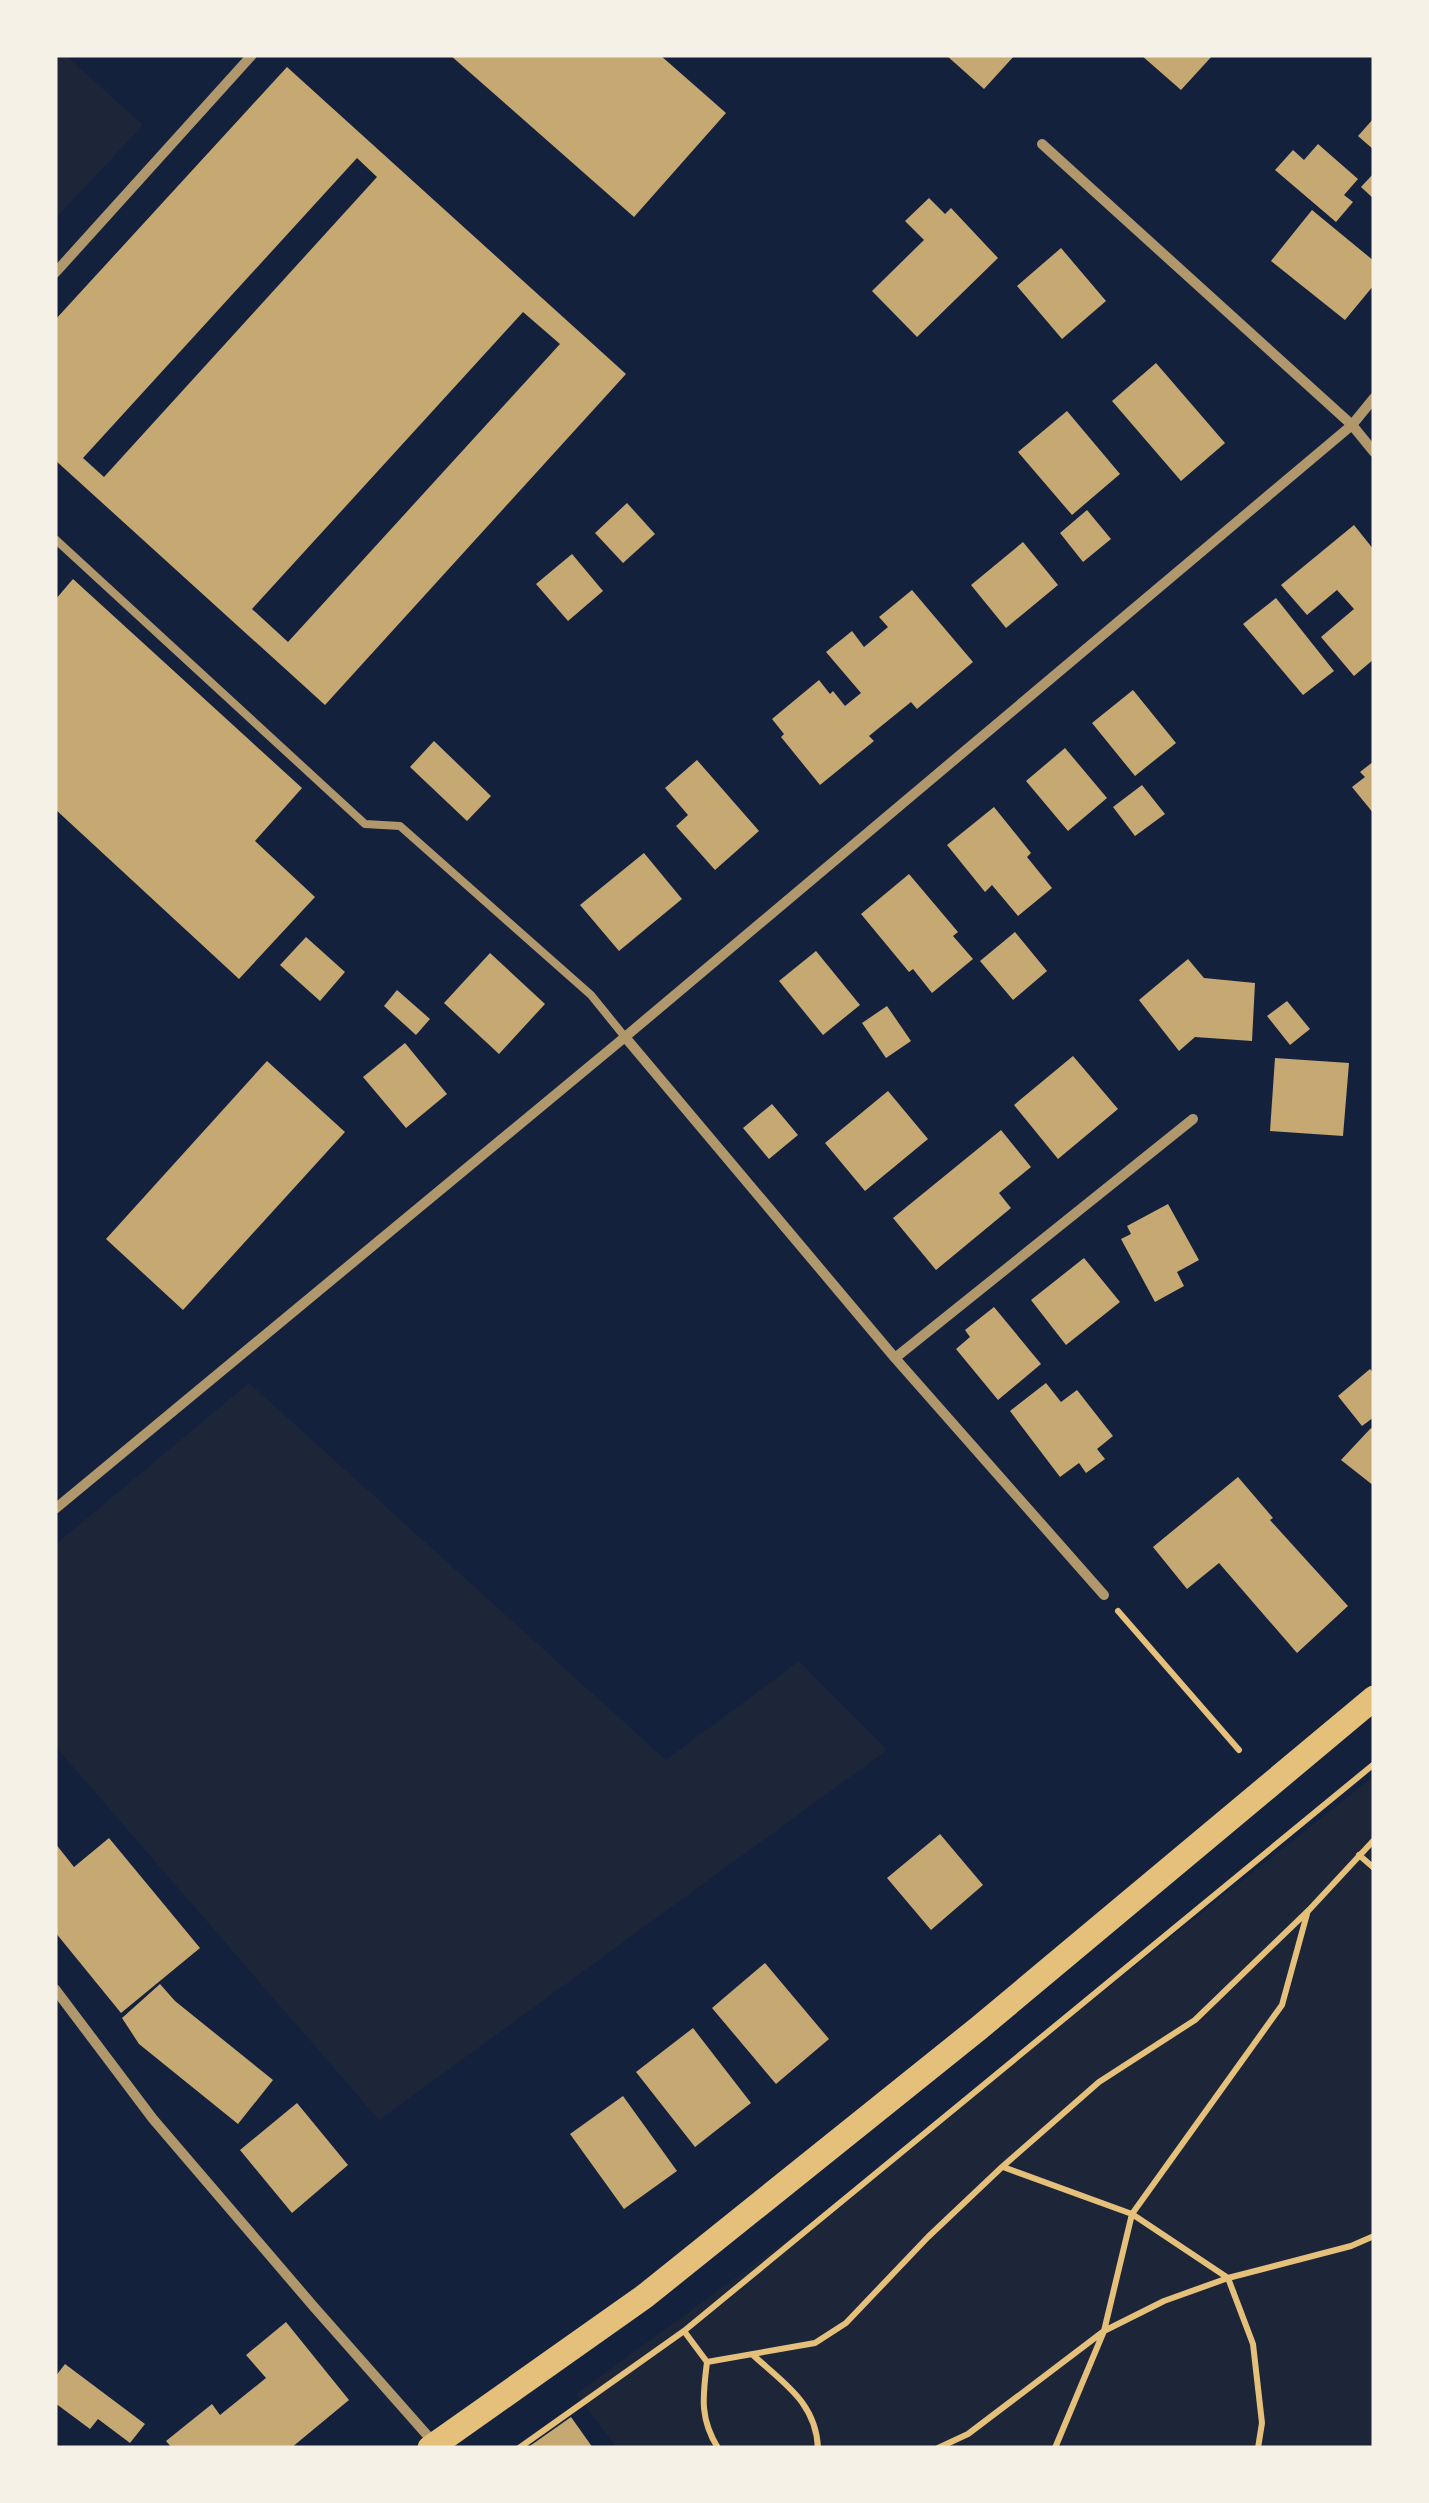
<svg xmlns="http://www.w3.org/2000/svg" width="1429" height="2503" font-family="Barlow,sans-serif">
  <rect width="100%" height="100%" fill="#14213d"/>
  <!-- green -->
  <path fill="#1d2539" d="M55 55H65L143 125 55 219Z
    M249 1383 666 1760 799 1661 887 1750 379 2120 55 1746V1545Z
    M1374 1776V2448H617L576 2394 814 2221Z"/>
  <!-- building -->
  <path fill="#c6a872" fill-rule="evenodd" d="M450 55H660L726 113 634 217Z
    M946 55H1015L984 89Z
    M1141 55H1213L1181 90Z
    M287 67 626 374 325 705 55 460V320ZM357 158 377 177 104 477 83 458ZM523 312 560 344 288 642 252 609Z
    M1374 118V150L1358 136Z
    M1318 144 1358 179 1344 195 1353 202 1336 222 1275 170 1293 150 1304 160Z
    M1374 173V199L1361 187Z
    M929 198 945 214 951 208 998 258 917 337 872 291 924 240 905 221Z
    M1312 210 1374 261V285L1345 320 1271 261Z
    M1061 248 1106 301 1062 339 1017 286Z
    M1156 363 1225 443 1181 481 1112 401Z
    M1067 411 1120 474 1072 515 1018 452Z
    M627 503 655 534 623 563 595 533Z
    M1087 510 1111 539 1083 562 1060 533Z
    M1354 525 1374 550V659L1354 676 1321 637 1354 609 1337 590 1307 615 1281 585Z
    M1023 542 1058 585 1006 628 971 585Z
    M572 554 603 591 568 621 536 584Z
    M73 579 302 788 255 841 315 897 239 979 55 809V600Z
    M912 590 973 662 917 709 911 702 885 723 869 736 874 741 820 785 781 737 784 734 772 719 819 680 830 694 833 691 845 706 861 693 826 652 852 631 864 647 888 627 879 617Z
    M1276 598 1334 671 1303 695 1243 624Z
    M1133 690 1176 743 1135 776 1092 723Z
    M434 741 491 796 467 821 410 767Z
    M1065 748 1107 798 1068 831 1026 781Z
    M697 760 759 831 715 870 676 826 688 815 665 788Z
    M1374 761V814L1352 787 1365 777 1360 772Z
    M1142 785 1165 814 1135 836 1113 807Z
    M994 807 1031 853 1027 857 1052 888 1018 916 992 885 985 892 947 845Z
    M644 853 682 899 619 951 580 905Z
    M909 874 958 932 953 936 973 959 932 993 913 969 909 972 861 914Z
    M1015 932 1047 971 1013 1000 980 961Z
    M306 937 345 972 320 1001 280 965Z
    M816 951 860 1005 823 1035 779 981Z
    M490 953 545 1004 499 1054 444 1003Z
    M1188 959 1204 978 1255 983 1252 1041 1195 1037 1179 1051 1139 1000Z
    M397 990 430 1019 416 1035 384 1006Z
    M1287 1001 1310 1029 1290 1045 1267 1016Z
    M887 1006 911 1041 886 1058 862 1023Z
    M405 1043 447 1094 406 1128 363 1077Z
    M1073 1056 1118 1109 1058 1159 1014 1105Z
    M1275 1058 1349 1063 1343 1136 1270 1131Z
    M267 1061 345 1132 183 1310 106 1239Z
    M888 1091 928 1139 865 1191 825 1143Z
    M772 1104 798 1135 769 1159 743 1128Z
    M1001 1130 1031 1167 999 1193 1011 1208 936 1270 893 1218Z
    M1168 1204 1199 1260 1177 1272 1184 1286 1155 1302 1121 1239 1131 1234 1127 1226Z
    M1084 1258 1120 1302 1066 1345 1031 1300Z
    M994 1307 1041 1364 998 1400 956 1349 970 1337 965 1330Z
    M1370 1369 1374 1374V1417L1362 1426 1338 1396Z
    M1046 1383 1061 1402 1077 1390 1113 1436 1097 1449 1105 1459 1086 1473 1079 1463 1060 1477 1010 1411Z
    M1371 1428 1374 1431V1486L1341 1460Z
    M1238 1477 1273 1518 1270 1520 1348 1606 1297 1653 1219 1563 1187 1589 1153 1547Z
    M940 1834 983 1885 931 1930 887 1878Z
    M109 1838 200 1948 121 2013 55 1932V1843L74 1867Z
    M765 1963 829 2039 776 2084 712 2008Z
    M160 1984 175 2001 273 2080 238 2124 139 2044 122 2018Z
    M693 2028 751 2103 695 2147 636 2072Z
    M623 2096 677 2171 624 2209 570 2134Z
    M297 2103 348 2165 292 2213 240 2150Z
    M286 2322 349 2400 291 2448H172L166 2441 212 2404 220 2415 266 2378 246 2355Z
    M65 2364 145 2424 130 2443 98 2419 90 2429 55 2403V2377Z
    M571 2417 593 2448H527Z"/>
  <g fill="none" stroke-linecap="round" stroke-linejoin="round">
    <!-- path -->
    <path stroke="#e5c07b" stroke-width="6" d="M1118 1611 1239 1750
      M1359 1855 1374 1868
      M1003 2167 1132 2214 1228 2278 1253 2344 1262 2423 1258 2448
      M684 2331 707 2362 815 2343 846 2323 928 2237 1002 2167 1099 2082 1195 2020 1309 1910 1374 1840
      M753 2355C783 2383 816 2402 818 2448
      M707 2362C703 2395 699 2418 718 2448
      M519 2448 684 2331 1374 1764
      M938 2448 968 2434 1104 2331 1164 2301 1228 2278 1351 2246 1374 2236
      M1055 2448 1104 2331 1132 2214 1282 2005 1307 1914"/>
    <!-- service -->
    <path stroke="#b1986c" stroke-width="8" d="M55 539 365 824 400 826 591 995 625 1037"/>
    <!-- minor -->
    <path stroke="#b1986c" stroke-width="10" d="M1042 144 1352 425 1374 452
      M55 273 252 55
      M625 1037 895 1358 1104 1595
      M895 1358 1193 1119
      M55 1509 625 1037 1352 425 1374 398
      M55 1989 153 2119 314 2307 435 2444"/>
    <!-- primary -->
    <path stroke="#e5c07b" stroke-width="25" d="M430 2448 645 2296 979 2028 1374 1698"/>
  </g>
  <!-- border -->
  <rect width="1429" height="2503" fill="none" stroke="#f6f1e7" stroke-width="115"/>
</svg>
